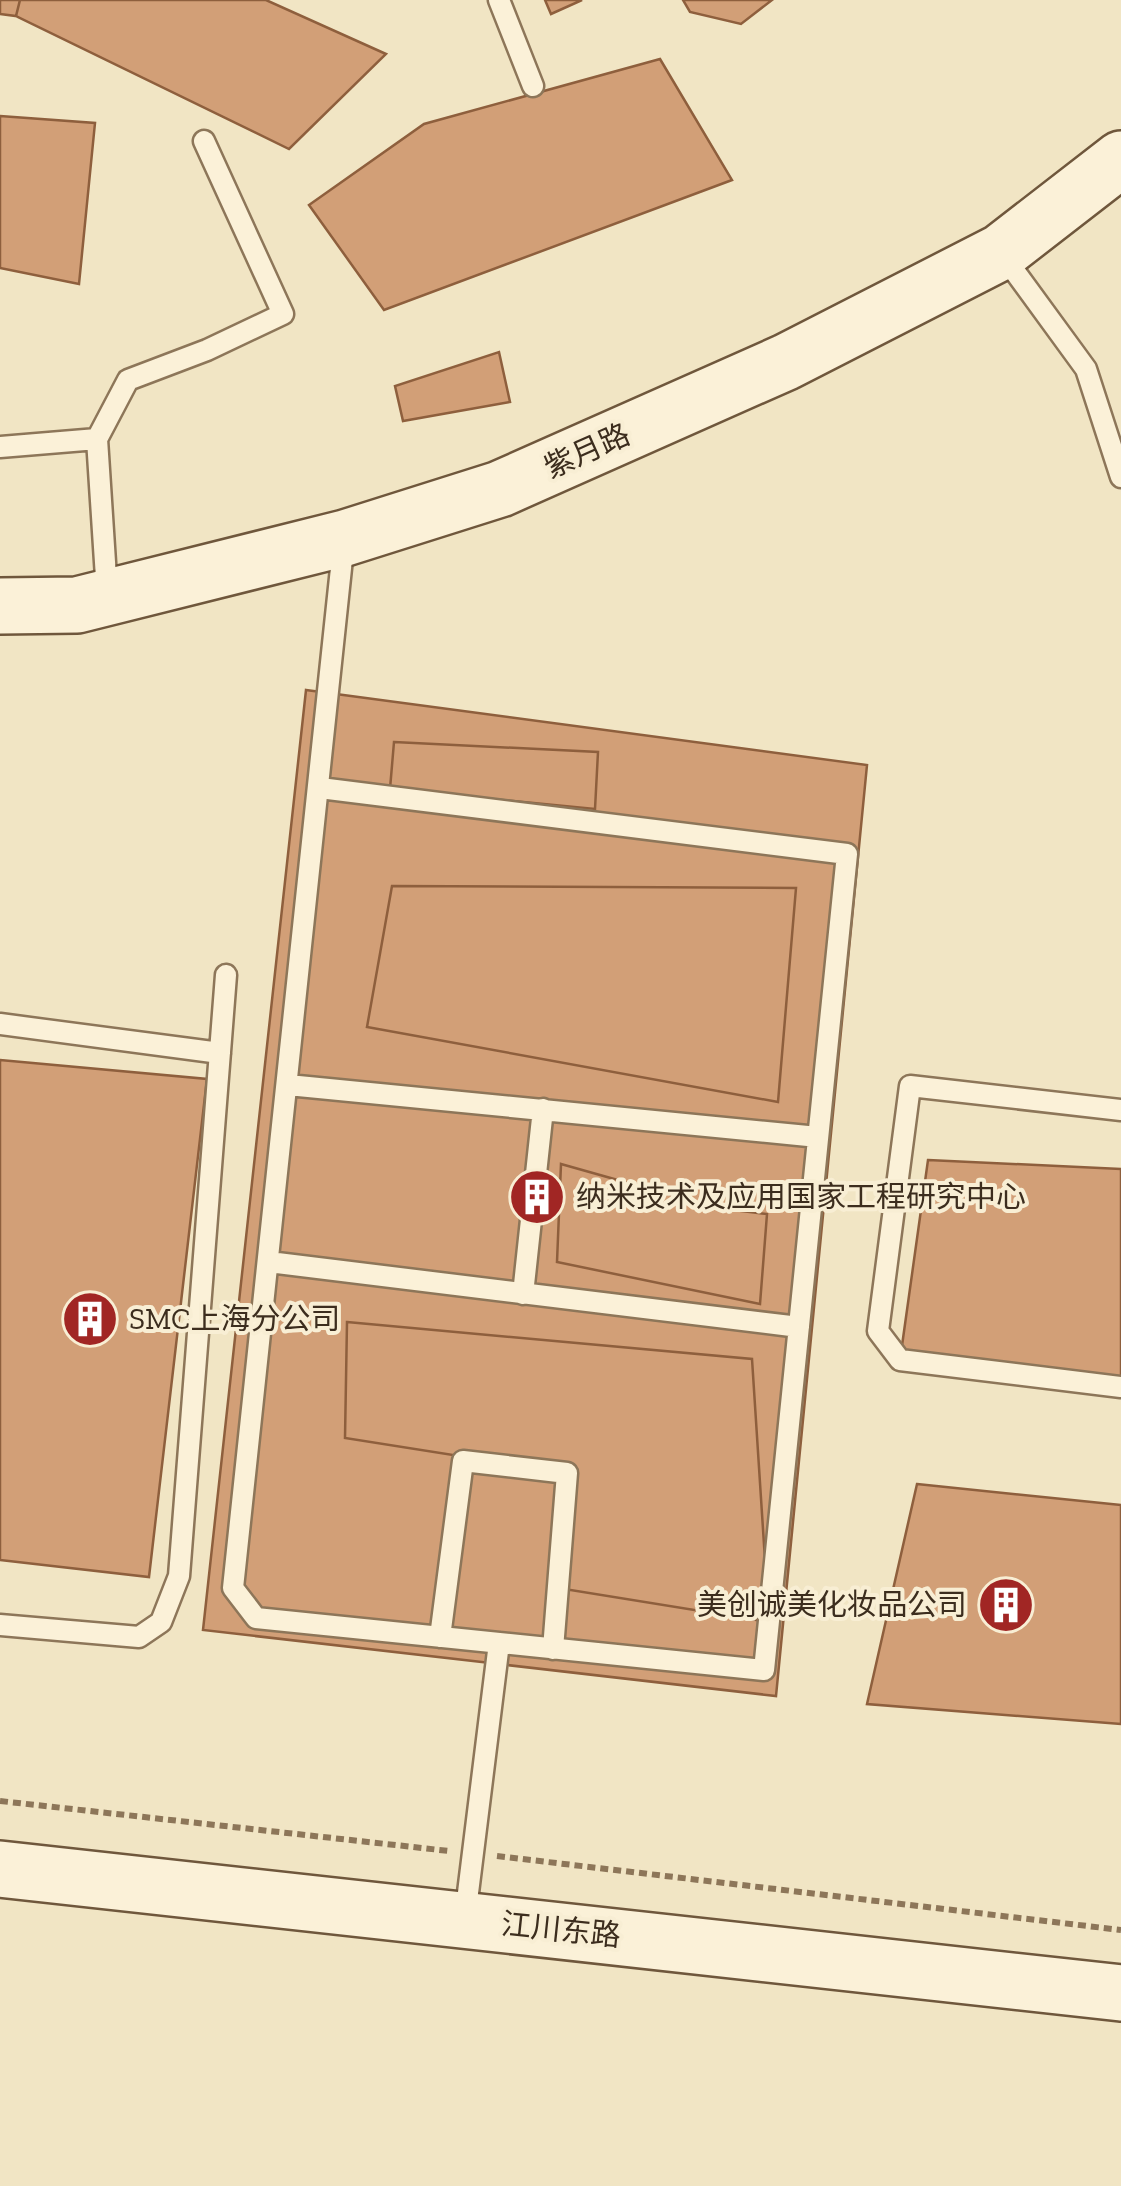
<svg xmlns="http://www.w3.org/2000/svg" width="1121" height="2186" font-family="'Zilla Slab','Noto Sans SC',serif">
  <rect width="100%" height="100%" fill="#f1e5c4"/>
  <!-- building -->
  <path fill="#d29f77" stroke="#8e5f3d" stroke-width="2.5" d="M0 0H20L16 16 0 14Z
    M20 0H266L386 54 289 149 16 16Z
    M545 0H582L551 14Z
    M683 0H772L741 24 690 12Z
    M660 59 732 180 384 310 309 205 424 124Z
    M0 116 95 123 79 284 0 268Z
    M499 352 510 402 403 421 395 386Z
    M306 690 867 765 776 1696 203 1630Z
    M394 742 598 752 595 809 390 789Z
    M392 886 796 888 778 1102 367 1027Z
    M0 1060 207 1079 149 1577 0 1560Z
    M928 1160 1121 1169V1387L900 1360Z
    M561 1164 717 1208 767 1214 760 1304 557 1262Z
    M347 1322 752 1359 769 1622 558 1588 567 1473 345 1438Z
    M917 1484 1121 1505V1724L867 1704Z"/>
  <g fill="none" stroke-linecap="round" stroke-linejoin="round">
    <!-- lane casing -->
    <g stroke="#8d7659" stroke-width="25">
      <path id="lane" d="M499 0 533 86
        M1002 254 1086 369 1121 477
        M97 439 107 593
        M0 447 97 439 128 380 207 350 283 314 204 141
        M320 788 847 854 764 1670 256 1618 233 1588 344 540
        M0 1024 220 1053
        M288 1085 818 1137
        M1121 1110 910 1086 878 1331 900 1360 1121 1387
        M269 1262 799 1327
        M523 1294 543 1109
        M0 1625 139 1637 161 1622 179 1576 226 975
        M440 1637 463 1461 567 1473 553 1649
        M465 1917 499 1643"/>
    </g>
    <!-- secondary casing -->
    <g stroke="#6f573c" stroke-width="60">
      <path id="secondary" d="M0 606 77 605 345 538 500 489 786 362 1001 252 1121 159
        M0 1869 1121 1993"/>
    </g>
    <!-- path -->
    <path stroke="#8d7659" stroke-width="6" stroke-dasharray="8 5" stroke-linecap="butt" d="M0 1801 449 1851
      M497 1856 1121 1930"/>
    <!-- lane -->
    <use href="#lane" stroke="#fbf1d8" stroke-width="20"/>
    <!-- secondary -->
    <use href="#secondary" stroke="#fbf1d8" stroke-width="55"/>
  </g>
  <!-- icons -->
  <defs>
    <g id="building-disc" transform="scale(2.875)"><circle r="9.5" fill="#a12624" stroke="#f8eed4"/><path d="M-4-6H4V6H1V3H-1V6H-4ZM-2.5-4.3h1.7v1.8h-1.7ZM.8-4.3h1.7v1.8H.8ZM-2.5-1h1.7V.8h-1.7ZM.8-1h1.7V.8H.8Z" fill="#fff"/></g>
  </defs>
  <g fill-rule="evenodd">
    <use href="#building-disc" x="537" y="1197"/>
    <use href="#building-disc" x="90" y="1319"/>
    <use href="#building-disc" x="1006" y="1605"/>
  </g>
  <g text-anchor="middle" dominant-baseline="central" stroke-width="8" stroke-linejoin="round" paint-order="stroke">
    <!-- street labels -->
    <g font-size="30" fill="#3c2d1e" stroke="#f8eed4">
      <text transform="translate(587 451) rotate(-24)">紫月路</text>
      <text transform="translate(561 1930) rotate(6)">江川东路</text>
    </g>
    <!-- poi labels -->
    <g font-size="30" fill="#3c2d1e" stroke="#f8eed4" text-anchor="start">
      <text x="576" y="1197">纳米技术及应用国家工程研究中心</text>
      <text x="129" y="1319">SMC上海分公司</text>
      <text x="967" y="1605" text-anchor="end">美创诚美化妆品公司</text>
    </g>
  </g>
</svg>
